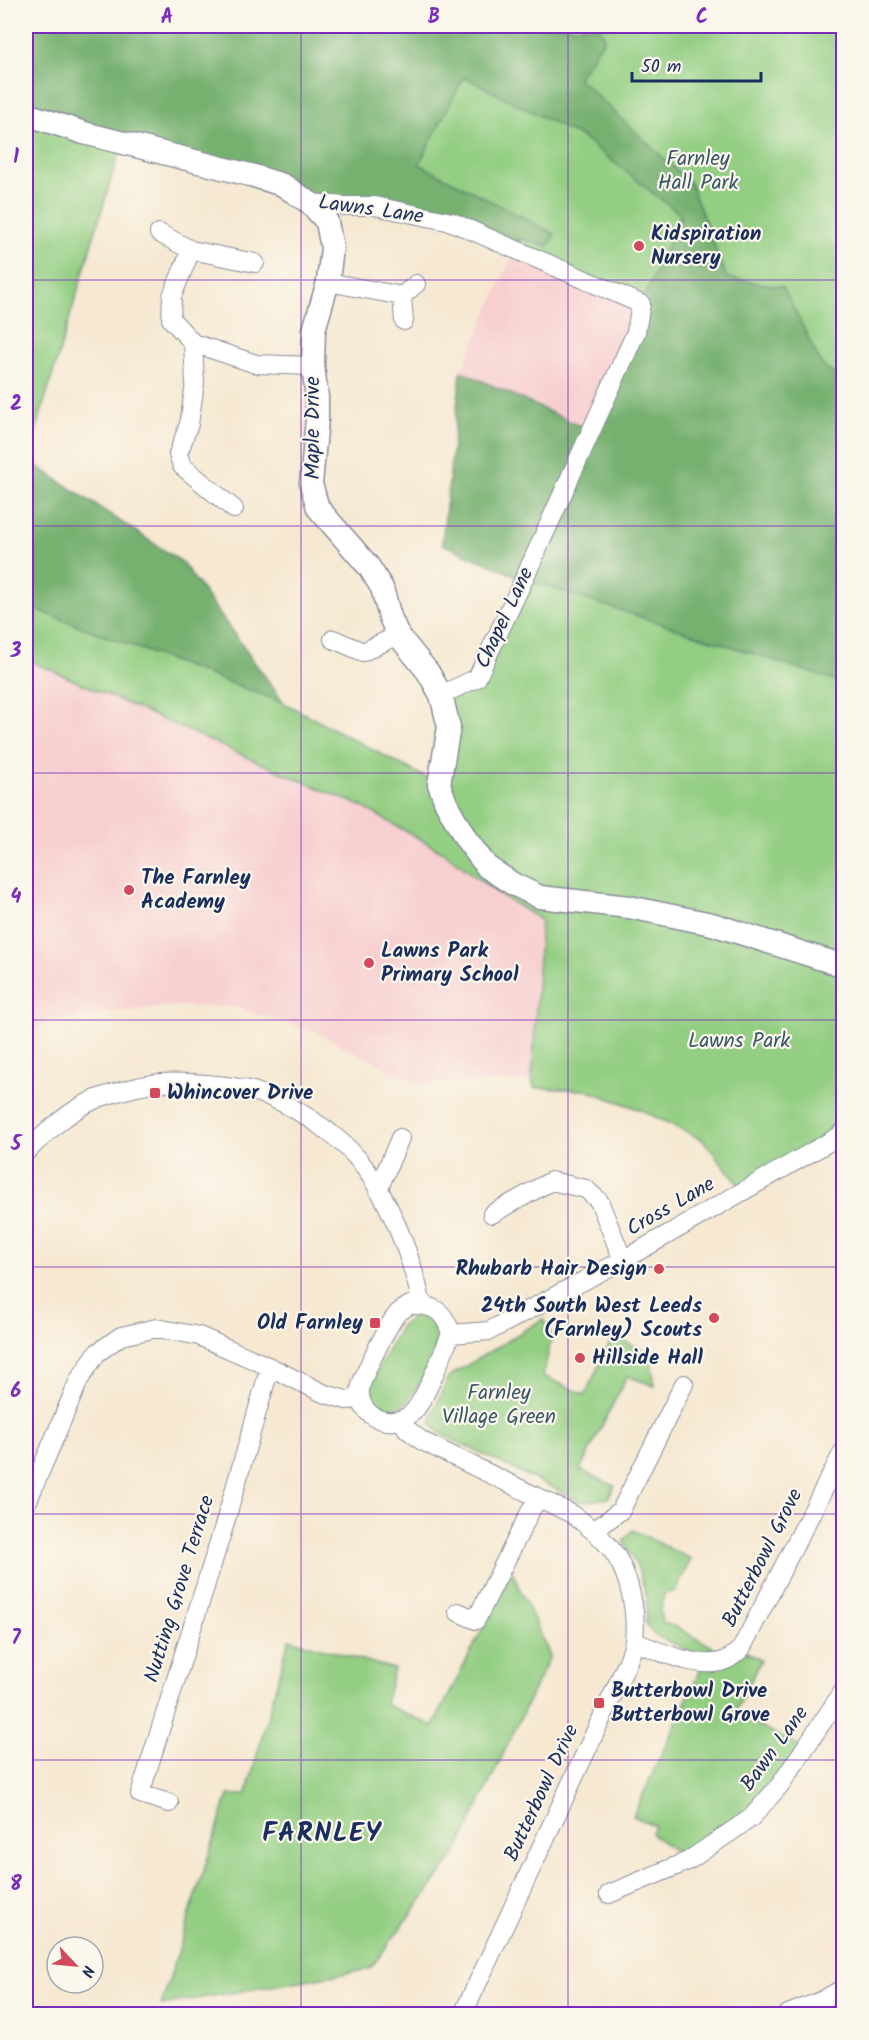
<svg xmlns="http://www.w3.org/2000/svg" width="869" height="2040" font-family="Kalam,sans-serif">
  <rect width="100%" height="100%" fill="#fbf7ec"/>
  <filter id="ink" filterUnits="userSpaceOnUse"><feTurbulence type="fractalNoise" baseFrequency=".0167" numOctaves="2"/><feDisplacementMap in="SourceGraphic" scale="12" xChannelSelector="R" yChannelSelector="G"/><feConvolveMatrix kernelMatrix="1 2 1 2 8 2 1 2 1" color-interpolation-filters="sRGB"/></filter>
  <filter id="wash" filterUnits="userSpaceOnUse"><feTurbulence type="fractalNoise" baseFrequency=".008" numOctaves="4" result="noise"/><feDisplacementMap in="SourceGraphic" scale="24" xChannelSelector="R" yChannelSelector="G"/><feGaussianBlur stdDeviation="1.35" result="paint"/><feColorMatrix in="noise" values="0 0 0 0 0 0 0 0 0 0 0 0 0 0 0 0 0 1.4 0 .05"/><feComposite in="paint" operator="in"/></filter>
  <g filter="url(#wash)">
    <rect width="100%" height="100%" fill="#f6e8d1"/>
    <!-- built -->
    <path fill="#f7cfd0" d="M515 250 641 304 591 432 461 371Z
      M26 659 285 774 361 806 443 852 494 891 542 920 532 1080 418 1084 312 1030 232 1007 179 1006 92 1014 46 1021 26 1040Z"/>
    <!-- green -->
    <path fill="#93ce82" stroke="#577e70" stroke-width="1.5" d="M26 26H843L844 1114 837 1123 843 1134 744 1191 703 1140 641 1110 586 1090 534 1088 532 1080 541 920 494 891 443 852 361 806 285 774 26 659 27 606 284 703 438 784 441 695 477 677 641 305 515 250 519 240Z
      M26 114 122 143 27 460 26 459Z
      M419 1317C434 1320 440 1327 437 1343 429 1361 413 1417 386 1407 375 1403 372 1395 370 1385L400 1327 411 1318Z
      M543 1319 552 1336 543 1376 585 1395 613 1336 650 1354 655 1386 627 1376 580 1470 615 1486 608 1498 582 1502 439 1433 431 1422 432 1415 448 1377Z
      M633 1530 691 1559 675 1591 664 1594 660 1613 663 1623 676 1627 713 1647 710 1653 695 1654 654 1635 646 1624 647 1598 638 1568 623 1541Z
      M512 1571 550 1656 455 1855 370 1969 161 2005 228 1795H246L289 1639 394 1669 385 1704 433 1726Z
      M741 1649 761 1660 735 1713 804 1749 780 1785 688 1861 651 1833 654 1825 633 1816 703 1664Z"/>
    <!-- forest -->
    <path fill="#76b170" stroke="#487067" stroke-width="1.5" d="M26 26H599L605 38 578 78 690 183 727 278 783 287 822 365 843 381V683L524 579 442 544 461 371 591 431 641 304 681 215 583 138 464 77 419 164 555 234 549 246 519 239 515 250 452 222 345 206 26 114Z
      M26 459 182 562 284 703 26 606Z"/>
  </g>
  <g filter="url(#ink)">
    <g fill="none" stroke-linecap="round" stroke-linejoin="round">
      <!-- minor casing -->
      <g stroke="#888c98" stroke-width="20">
        <path id="minor" d="M310 203 345 206H375L452 222 641 304 636 332 524 579 477 678 441 695
          M159 233 191 250
          M328 282 402 296 416 284
          M402 296 404 321
          M193 343 171 319 172 296 191 250 255 263
          M234 509 182 466 178 454 189 424 195 383 193 343 256 364 313 366
          M333 639 363 652 398 635
          M26 1152C47 1132 67 1112 94 1100 108 1094 145 1084 160 1083 183 1081 235 1085 256 1092 289 1102 336 1133 358 1159 389 1197 412 1257 422 1305
          M378 1190 400 1138
          M492 1214 551 1181 586 1189 599 1201 623 1260
          M410 1305C433 1304 445 1311 451 1334 443 1352 426 1399 413 1412 394 1431 359 1419 360 1391 360 1379 390 1321 398 1313 402 1310 406 1307 410 1305Z
          M451 1334 489 1331 623 1260 843 1134
          M401 1420 407 1429 422 1441 572 1514C588 1526 605 1539 616 1556 630 1578 637 1613 634 1640 633 1653 625 1667 620 1679L463 2014
          M26 1505 79 1380 97 1353 121 1336 157 1328 199 1336 270 1367 323 1393 346 1400 361 1399
          M594 1531 621 1510 684 1384
          M458 1612 476 1620 537 1498
          M635 1642C659 1651 700 1671 726 1660 731 1658 736 1653 741 1649L844 1450
          M169 1803 140 1794 224 1526 270 1367
          M609 1894 688 1861 751 1818 780 1785 844 1690
          M788 2014 821 2001 844 1988"/>
      </g>
      <!-- tertiary casing -->
      <g stroke="#888c98" stroke-width="25">
        <path id="tertiary" d="M26 114 84 133 254 176 283 185 310 203 327 222 332 248 328 282 314 330 313 366 317 397V419L311 484 318 508 369 567 382 588 390 617 398 635 428 672 441 695 449 727 439 784 446 803 466 839 487 867 513 884 540 897 629 907 712 924 844 966
          M844 1134V1136"/>
      </g>
      <!-- minor -->
      <use href="#minor" stroke="#fff" stroke-width="18"/>
      <!-- tertiary -->
      <use href="#tertiary" stroke="#fff" stroke-width="22"/>
    </g>
  </g>
  <!-- grid -->
  <path fill="none" stroke="#7b2cbf" stroke-width="1.5" stroke-opacity="0.55" d="M301 26V2014M568 26V2014M26 280H844M26 526H844M26 773H844M26 1020H844M26 1267H844M26 1514H844M26 1760H844"/>
  <!-- markers -->
  <g fill="#d1495b" stroke="#fbf7ec" stroke-width="2">
    <circle cx="639" cy="246" r="6"/>
    <circle cx="129" cy="890" r="6"/>
    <circle cx="369" cy="963" r="6"/>
    <rect x="149" y="1087" width="12" height="12" rx="3"/>
    <circle cx="659" cy="1269" r="6"/>
    <circle cx="714" cy="1318" r="6"/>
    <rect x="369" y="1317" width="12" height="12" rx="3"/>
    <circle cx="580" cy="1358" r="6"/>
    <rect x="593" y="1697" width="12" height="12" rx="3"/>
  </g>
  <g text-anchor="middle" dominant-baseline="central" stroke-width="4.5" stroke-linejoin="round" paint-order="stroke">
    <!-- park labels -->
    <g font-size="21" fill="#395767" stroke="#fbf7ec">
      <text x="698" y="159">Farnley<tspan x="698" dy="24">Hall Park</tspan></text>
      <text x="739" y="1041">Lawns Park</text>
      <text x="499" y="1393">Farnley<tspan x="499" dy="24">Village Green</tspan></text>
    </g>
    <!-- street labels -->
    <g font-size="21" fill="#1b2f5e" stroke="#fbf7ec">
      <text transform="translate(371 210) rotate(8)">Lawns Lane</text>
      <text transform="translate(313 428) rotate(-90)">Maple Drive</text>
      <text transform="translate(505 618) rotate(-65)">Chapel Lane</text>
      <text transform="translate(671 1207) rotate(-30)">Cross Lane</text>
      <text transform="translate(763 1558) rotate(-63)">Butterbowl Grove</text>
      <text transform="translate(180 1589) rotate(-73)">Nutting Grove Terrace</text>
      <text transform="translate(775 1749) rotate(-54)">Bawn Lane</text>
      <text transform="translate(542 1793) rotate(-65)">Butterbowl Drive</text>
    </g>
    <!-- poi labels -->
    <g font-size="21" font-weight="bold" fill="#1b2f5e" stroke="#fbf7ec" text-anchor="start">
      <text x="651" y="234">Kidspiration<tspan x="651" dy="24">Nursery</tspan></text>
      <text x="141" y="878">The Farnley<tspan x="141" dy="24">Academy</tspan></text>
      <text x="381" y="951">Lawns Park<tspan x="381" dy="24">Primary School</tspan></text>
      <text x="167" y="1093">Whincover Drive</text>
      <text x="647" y="1269" text-anchor="end">Rhubarb Hair Design</text>
      <text x="702" y="1306" text-anchor="end">24th South West Leeds<tspan x="702" dy="24">(Farnley) Scouts</tspan></text>
      <text x="363" y="1323" text-anchor="end">Old Farnley</text>
      <text x="592" y="1358">Hillside Hall</text>
      <text x="611" y="1691">Butterbowl Drive<tspan x="611" dy="24">Butterbowl Grove</tspan></text>
    </g>
    <!-- district labels -->
    <g font-size="27" font-weight="bold" letter-spacing="1.5" fill="#1b2f5e" stroke="#fbf7ec">
      <text x="322" y="1833">FARNLEY</text>
    </g>
  </g>
  <!-- margin -->
  <rect width="869" height="2040" fill="none" stroke="#fbf7ec" stroke-width="66"/>
  <!-- north arrow -->
  <g transform="translate(75 1965) rotate(116)"><circle r="28" fill="#fbf7ec" stroke="#a1a7b3" stroke-width="1.5"/>
  <path d="M0-4.5L10 22L0 15L-10 22Z" fill="#d1495b"/>
  <text y="-9" font-size="16" font-weight="bold" text-anchor="middle" fill="#1b2f5e">N</text>
  </g>
  <!-- scale -->
  <path d="M632 72v9h129v-9" fill="none" stroke="#1b2f5e" stroke-width="3"/>
  <text x="641" y="72" font-size="18" fill="#1b2f5e" stroke="#fbf7ec" stroke-width="4.5" paint-order="stroke">50 m</text>
  <rect x="33" y="33" width="803" height="1974" fill="none" stroke="#7b2cbf" stroke-width="2"/>
  <g font-size="20" text-anchor="middle" font-weight="bold" fill="#7b2cbf">
    <text x="167" y="23">A</text>
    <text x="434" y="23">B</text>
    <text x="702" y="23">C</text>
    <text x="16" y="163">1</text>
    <text x="16" y="410">2</text>
    <text x="16" y="657">3</text>
    <text x="16" y="903">4</text>
    <text x="16" y="1150">5</text>
    <text x="16" y="1397">6</text>
    <text x="16" y="1644">7</text>
    <text x="16" y="1890">8</text>
  </g>
</svg>
